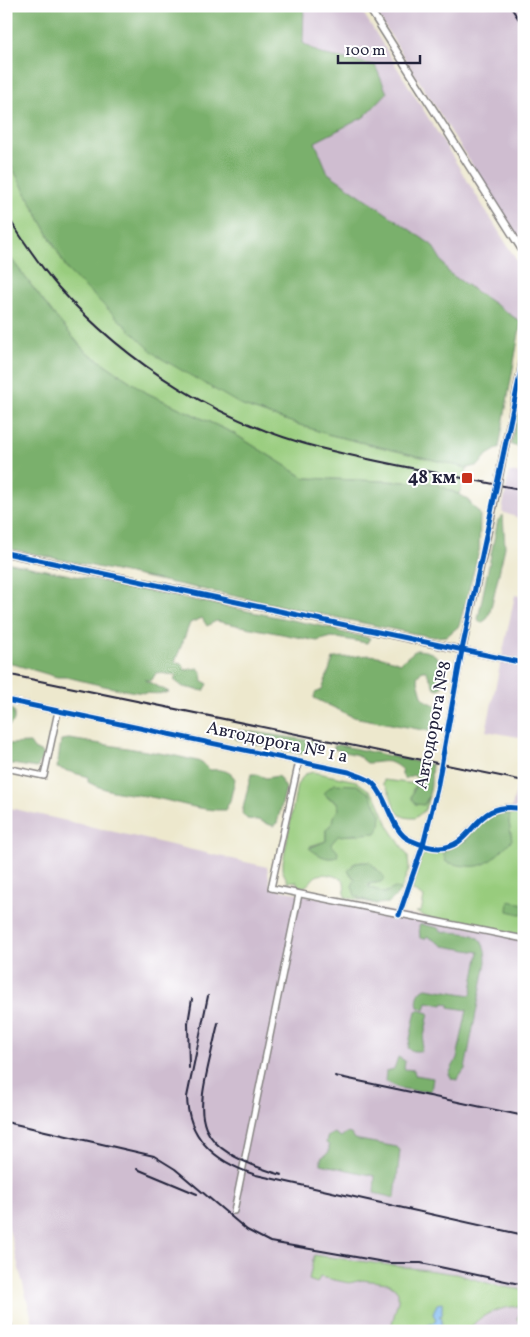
<svg xmlns="http://www.w3.org/2000/svg" width="530" height="1337" font-family="Vollkorn,serif">
  <rect width="100%" height="100%" fill="#fff"/>
  <filter id="ink" filterUnits="userSpaceOnUse"><feTurbulence type="fractalNoise" baseFrequency=".02" numOctaves="2"/><feDisplacementMap in="SourceGraphic" scale="10" xChannelSelector="R" yChannelSelector="G"/><feConvolveMatrix kernelMatrix="1 2 1 2 8 2 1 2 1" color-interpolation-filters="sRGB"/></filter>
  <filter id="wash" filterUnits="userSpaceOnUse"><feTurbulence type="fractalNoise" baseFrequency=".0096" numOctaves="4" result="noise"/><feDisplacementMap in="SourceGraphic" scale="20" xChannelSelector="R" yChannelSelector="G"/><feGaussianBlur stdDeviation="1.12" result="paint"/><feColorMatrix in="noise" values="0 0 0 0 0 0 0 0 0 0 0 0 0 0 0 0 0 1.4 0 .05"/><feComposite in="paint" operator="in"/></filter>
  <g filter="url(#wash)">
    <rect width="100%" height="100%" fill="#ede8cd"/>
    <!-- industrial -->
    <path fill="#cfbdd0" d="M304 6H359L522 269 521 322 449 273 432 245 328 173 315 142 364 117 375 65 321 54 303 43Z
      M372 6H524V248Z
      M509 472 524 474V520L502 512Z
      M515 595 524 597V738L486 731Z
      M524 754V824L509 821Z
      M6 807 267 867 271 888 524 937V1331H35L6 1218Z"/>
    <!-- green -->
    <path fill="#98cc7d" stroke="#5d775c" fill-rule="evenodd" d="M6 151 12 167 68 271 243 406 327 434 467 468 459 494 434 483 305 478 233 433 147 393 84 350 50 310 6 252Z
      M313 772 356 781 370 791 377 799 389 827 408 856 409 869 400 892V889L384 893 369 887V884L381 882 383 875C372 864 368 859 353 864L349 873 355 879 359 899 376 904 345 897 344 881C338 876 324 872 316 876 312 879 309 885 304 887L298 886 297 882 290 881 289 884 283 872V862L297 785 305 774ZM327 797 376 803 360 835H338L331 844 310 846 326 841V830L333 822V817L339 809 337 802Z
      M384 780 416 784 412 791 424 805 429 796 425 810 415 818C387 819 398 797 383 784Z
      M506 810 524 813V936L426 917 416 912H421L424 897 412 890 421 857C429 850 443 853 454 847 477 835 472 817 506 810Z
      M314 1255 456 1274 498 1286 524 1290V1323L517 1320 521 1310 518 1306C499 1308 479 1314 468 1331H390L398 1301V1292L395 1288 388 1283 362 1280 349 1283 320 1277 317 1283 309 1280Z"/>
    <!-- forest -->
    <path fill="#7ab06c" stroke="#4e6954" d="M6 6H304L303 43 321 54 375 65 387 93 364 117 315 142 328 173 432 245 449 273 521 322 499 448 487 455 479 465 467 468 327 434 243 406 157 356 68 271 12 167 6 151Z
      M6 252 50 310 84 350 147 393 233 433 305 478 434 483 466 498 480 514 479 551 459 626 447 636 434 637 406 632 6 548Z
      M524 385V447L523 448 511 445Z
      M503 515 505 547 490 612 487 619 481 623 478 619 498 520Z
      M6 562 336 629 340 632 370 638 367 643 332 637 317 641 216 621 207 626 202 618 190 623 175 662 182 664 185 670 198 668 202 673 203 681 208 684 204 691 183 687 174 680 177 675 156 673 152 680H145L169 692C151 699 87 682 67 677H57L6 662Z
      M416 650C443 651 443 665 442 687L439 689 435 688 426 671H422L417 677 423 699 441 708 440 723 434 732 353 717 314 698 315 693 322 690 333 659C338 656 343 658 349 657 372 654 377 654 400 663Z
      M6 707 14 711V721L6 729Z
      M239 730 313 741 315 742 314 747 308 748 306 753 301 754 235 739 234 734Z
      M69 739 172 755 202 762 210 770C220 769 230 770 235 779L230 801 225 810C201 811 180 803 156 798 132 793 110 794 88 782V777L57 768 61 740Z
      M30 743 34 749 44 754 37 768 6 763V744Z
      M339 745 432 765C430 782 434 788 424 805L415 804 411 797 418 779 413 775 405 779 402 775V770C388 757 383 763 367 763L357 755 334 749V746Z
      M251 774H256L266 778 278 776 286 788 277 823 273 826 258 820 247 819 242 813Z
      M334 784 357 785 370 794 381 815 380 826 376 833 338 836 331 844 338 852 337 857C326 861 317 854 309 848L326 841V830L333 822V817L339 809 337 802 327 797 324 792Z
      M501 814H510L509 822 512 840C487 865 484 872 446 862L443 852 465 841 488 819Z
      M365 862H370L385 878 381 882 369 884V887L384 893 395 888 400 889V892L389 903 376 904 355 896 352 886 355 879 348 871 355 863Z
      M509 901 524 904V915L508 911Z
      M421 924 439 928 441 931C466 935 486 928 486 962L465 1069 457 1080 452 1079 449 1074 457 1058 467 1010 449 1007V1004L444 1003 443 1005 427 1002 425 1010 418 1007C416 1000 418 991 426 988L471 995 479 952 444 946 427 936 425 939 420 938 419 926Z
      M419 1010 429 1013 421 1051H413L408 1048 416 1011Z
      M398 1057 405 1061 404 1069 414 1070 415 1075 433 1078 431 1091H417L399 1088 385 1081 386 1071 394 1069Z
      M334 1133 341 1137 346 1133 351 1134 354 1139 397 1147 400 1150 395 1198 374 1193 375 1176 321 1164V1158L329 1152V1145L326 1143 327 1137Z"/>
    <!-- water -->
    <path fill="#7fbaf0" stroke="#506e96" d="M442 1303V1315L439 1316 442 1318 441 1330H427V1326L434 1322 436 1319 433 1314 437 1304Z"/>
  </g>
  <g filter="url(#ink)">
    <g fill="none" stroke-linecap="round" stroke-linejoin="round">
      <!-- minor casing -->
      <g stroke="#888584" stroke-width="8">
        <path id="minor" d="M6 700 349 772C356 775 365 777 370 781 388 794 391 833 410 840 419 844 429 848 439 848 477 847 471 798 524 809
          M299 761 271 888 524 939
          M6 768 44 776 58 711
          M399 915 423 845 437 789 462 650 524 663
          M234 1211 299 894"/>
      </g>
      <!-- tertiary casing -->
      <g stroke="#888584" stroke-width="9">
        <path id="tertiary" d="M368 6 524 253
          M503 456 524 356
          M6 553 462 650 493 508"/>
      </g>
      <!-- trunk casing -->
      <g stroke="#888584" stroke-width="11">
        <path id="trunk" d="M6 1321 9 1331"/>
      </g>
      <!-- minor -->
      <use href="#minor" stroke="#fff" stroke-width="5"/>
      <!-- tertiary -->
      <use href="#tertiary" stroke="#fff" stroke-width="6"/>
      <!-- trunk -->
      <use href="#trunk" stroke="#fdbc6f" stroke-width="9"/>
      <!-- rail -->
      <path stroke="#22223b" stroke-width="2" d="M510 6 524 27
        M6 214C22 239 39 265 59 288 128 365 219 422 320 448 387 465 456 476 524 490
        M6 674 524 781
        M208 996 187 1097C188 1141 218 1163 256 1175L524 1235
        M218 1023C199 1112 177 1144 282 1175
        M189 1068 188 1023 192 999
        M335 1076 524 1116
        M6 1122 154 1156 175 1169 247 1230 270 1242 390 1263H421L524 1285
        M137 1169 197 1194"/>
      <!-- tertiary-bridge casing -->
      <g stroke="#888584" stroke-width="9" stroke-linecap="butt">
        <path id="tertiary-bridge" d="M493 508 503 456"/>
      </g>
      <!-- tertiary-bridge -->
      <use href="#tertiary-bridge" stroke="#fff" stroke-width="6"/>
      <!-- cycleway casing -->
      <g stroke="#fff" stroke-width="8">
        <path id="cycleway" d="M6 553 524 663
          M6 700 349 772C356 775 365 777 370 781 388 794 391 833 410 840 419 844 429 848 439 848 477 847 471 798 524 809
          M399 915 423 845 437 789 462 650 524 356"/>
      </g>
      <!-- cycleway -->
      <use href="#cycleway" stroke="#0057b8" stroke-width="5"/>
    </g>
  </g>
  <!-- markers -->
  <rect fill="#c8321e" stroke="#fff" stroke-width="2" x="461" y="472" width="12" height="12" rx="2.5"/>
  <g text-anchor="middle" dominant-baseline="central" stroke-width="4" stroke-linejoin="round" paint-order="stroke">
    <!-- poi labels -->
    <g font-size="18" font-weight="bold" fill="#22223b" stroke="#fff" text-anchor="end">
      <text x="456" y="478">48 км</text>
    </g>
    <!-- street labels -->
    <g font-size="18" fill="#22223b" stroke="#fff">
      <text transform="translate(434 725) rotate(-79)">Автодорога №8</text>
      <text transform="translate(277 743) rotate(12)">Автодорога № 1 а</text>
    </g>
  </g>
  <!-- margin -->
  <rect width="530" height="1337" fill="none" stroke="#fff" stroke-width="25"/>
  <!-- scale -->
  <path d="M338 55v8h82v-8" fill="none" stroke="#22223b" stroke-width="2.5"/>
  <text x="345" y="55" font-size="15" fill="#22223b" stroke="#ffffff" stroke-width="4" paint-order="stroke">100 m</text>
</svg>
